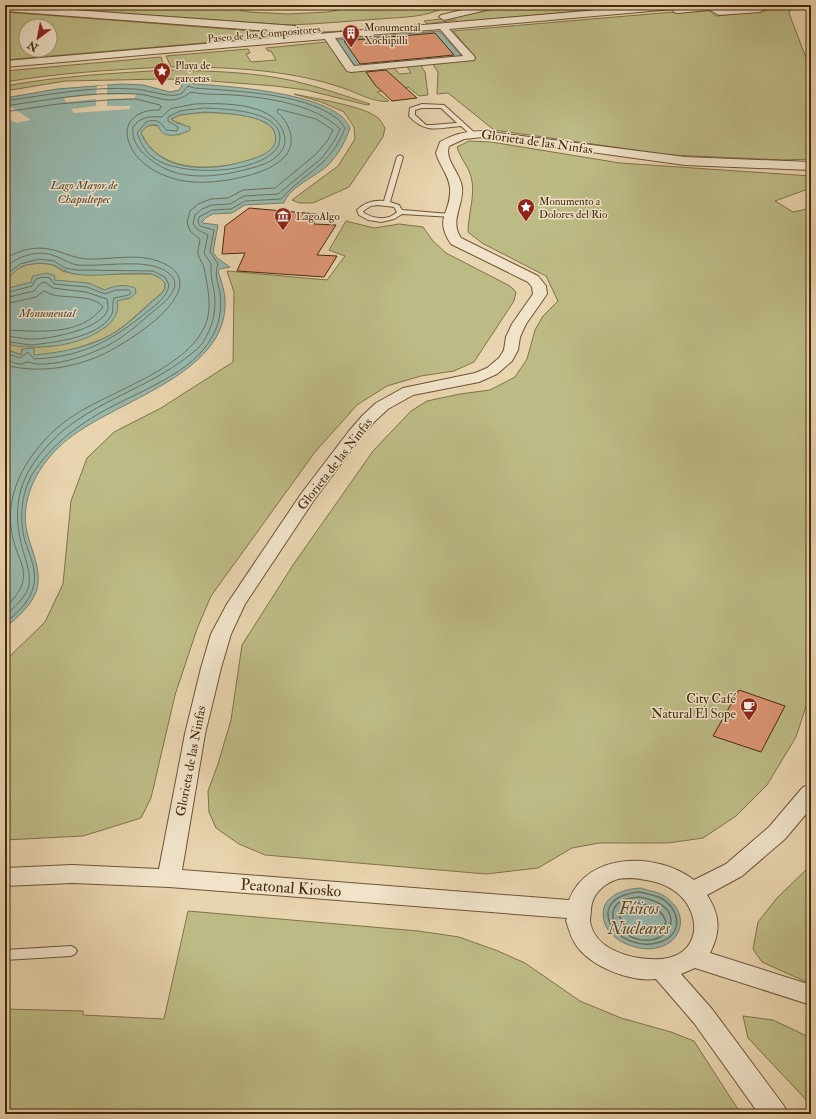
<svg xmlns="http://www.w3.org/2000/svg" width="816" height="1119" font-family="'IM FELL Double Pica',serif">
  <rect width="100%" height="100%" fill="#e8d4ae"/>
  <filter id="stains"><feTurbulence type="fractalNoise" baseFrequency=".005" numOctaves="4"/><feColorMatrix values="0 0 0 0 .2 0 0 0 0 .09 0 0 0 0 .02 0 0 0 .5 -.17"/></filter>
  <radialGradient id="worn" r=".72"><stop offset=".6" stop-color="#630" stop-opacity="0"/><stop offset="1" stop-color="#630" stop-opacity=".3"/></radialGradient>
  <!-- green -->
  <path fill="#bdbb85" stroke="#827248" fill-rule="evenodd" d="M82 5H215L249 12 288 14 327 12 365 5H448C429 18 401 17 379 19 349 21 319 24 289 25L90 11 79 7Z
    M250 5H331L295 8Z
    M505 5H650L457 22 456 20 427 24 424 21 449 18Z
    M763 5H793L789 13 811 71V159L784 160 670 155 494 130 448 93 437 94 438 72 432 63 476 58 453 31 708 9 716 16 770 10Z
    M5 12 267 32 305 33 343 31 5 60ZM26 26H50V50H26Z
    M327 42 347 71 394 67 399 74 411 73 406 65 420 64 425 72 428 95 419 96 408 87 377 92 389 101C375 104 352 90 337 86 283 69 227 67 171 67L166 56 248 49 250 53 246 54 251 62 276 60 271 51H268L266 48Z
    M161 57 164 67C111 70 58 73 5 82V71Z
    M170 70C212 71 254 72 294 81 320 87 345 96 370 104L367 105 306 90 275 86 198 80 164 79 65 81 5 91V86C59 76 115 73 170 70Z
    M294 94C312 98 365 106 378 118 381 120 383 125 385 128L383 137 349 187 313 203H299L292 200 338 166 355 139 354 127 344 112 321 102Z
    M196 113C214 112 272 112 276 136 276 140 276 144 273 147 267 156 253 159 243 162 208 171 158 172 141 133 149 117 167 130 178 135L190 130C185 123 177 124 171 119L180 115Z
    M469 141 491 142 620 163 811 176V188L775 201 793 212 811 208V691L796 737 767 785 736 816 703 838 668 843H599L572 848 538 868 486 874 265 855 239 844 216 828 209 812 208 791 218 764 231 720 242 645 293 565 373 451 411 411 427 401 460 394 490 390 515 377 527 359 535 330 543 316 558 301 546 276 482 243 468 232C468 214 476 195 471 176 468 166 460 158 457 147Z
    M346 221 374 228 399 224 423 227 433 241 446 253 510 286 516 292 514 301 474 362 454 371 421 376 387 386 357 405 315 452 211 596 197 629 175 695 151 798 141 818 83 836 5 840V661L45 622 63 584 71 501 87 458 114 432 161 408 233 362 234 292 227 271 327 280 345 256 329 250Z
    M37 263 50 264 57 267 62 271 75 274H152L160 278 165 283V288L162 293C145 306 131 322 114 333 100 342 49 359 33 355 30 354 26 351 22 349V355L5 349V281L15 270 26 265Z
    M811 865V984L762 962 753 949 758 922 777 898Z
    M188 911 418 931 459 937 498 951 525 963 580 1001 621 1018 671 1032 694 1041 741 1114H5V1009L83 1011V1015L164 1019Z
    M743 1016 773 1020 811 1038V1105L748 1038Z"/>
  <!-- water -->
  <path fill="#97b8ad" stroke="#777f6d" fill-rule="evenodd" d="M439 31 462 56 355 66 336 40Z
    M185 80 195 84C227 86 338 93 350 128 345 142 339 154 328 165 317 176 289 187 284 203L245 205 232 213 213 214 207 217 202 222 203 223 218 225 213 252 217 258 230 267 220 269 218 271C221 280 224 289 225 298 231 379 104 401 58 448 36 469 20 501 27 532 31 550 42 570 37 589 33 604 17 618 5 628V349L21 355 22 349 34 348V355C66 352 98 346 124 326 137 316 149 304 162 293L165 288V283L160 278 152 274C126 271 100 278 74 274 67 272 63 270 57 267 49 262 36 263 27 265 16 267 13 275 5 281V98L57 89 122 84 143 85 170 92 179 90 182 86 177 83ZM204 112C220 113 272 114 275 134 276 140 276 144 272 148 265 156 252 159 242 162 207 172 157 172 141 133 145 126 149 124 157 125 159 127 159 129 161 131 167 139 183 134 190 130V127L177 123 171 119 180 115Z
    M47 273 55 276 54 280 88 283 105 290C115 285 125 284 135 288L136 293 130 298 117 301C119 310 116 318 108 325 81 347 38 351 5 344V289L32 282 31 280 33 276Z
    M641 888C646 890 653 891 658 893 665 895 671 901 675 906 687 922 678 942 660 947 648 951 635 948 624 943 617 940 608 932 605 924 596 899 620 889 641 888Z"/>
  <!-- pier -->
  <path fill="#e8d4ae" d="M107 85V95L136 94 135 98 107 99V106H131L129 109 74 113 71 109 96 106V99L66 102 64 98 96 95 97 86Z
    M5 103 31 120 16 123 5 116Z"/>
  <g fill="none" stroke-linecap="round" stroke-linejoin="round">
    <!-- shore-far1 -->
    <path stroke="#6e715c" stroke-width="1" d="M5 101C47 95 91 86 134 89 146 89 173 100 182 93 184 91 186 88 188 86L194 88C234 91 302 93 335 117 339 119 342 124 345 128 331 166 306 171 281 199L245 201 231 209 212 210 199 217 198 222 200 226 214 230 210 252 218 264C214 275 218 282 220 293 222 307 220 322 213 335 194 374 136 392 100 413 74 428 50 447 33 473 21 493 19 519 25 541 30 556 38 572 33 588 29 603 16 614 5 623
      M195 104C221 103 272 102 283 131 286 139 286 146 280 153 272 163 259 166 248 169 217 177 181 182 154 162 142 154 131 142 133 127 140 117 150 116 162 117L170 109Z
      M5 106C48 100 92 91 136 94 158 95 170 108 191 92 205 95 219 94 234 95 269 98 314 104 340 129L335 140 322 158 278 194 244 196 230 204 212 205 202 209 195 215 193 224 198 230 208 235 204 253C206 257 211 262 211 266 211 272 211 275 212 281 218 304 215 324 202 344 196 351 186 358 179 363 138 392 86 405 51 442 20 474 11 504 22 547 25 558 31 573 29 585 27 597 13 608 5 616
      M204 108C225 109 292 110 278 147 259 175 180 177 154 158 145 152 141 143 137 133L146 122C156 118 161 122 166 130L177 131 178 127 168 121V117L180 111Z
      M5 112 58 104 108 100 136 99 160 105 161 107 159 110C137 109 120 123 130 145 136 160 152 171 166 176 188 185 215 183 238 178 256 174 274 169 286 155 297 141 289 122 277 112L278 109 316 119 333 130 328 140 315 155 275 188 243 190 228 198 211 199 198 204 190 211 187 222 190 231 200 239C200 244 197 249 198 254 199 259 203 263 204 268 207 283 211 301 208 316 198 365 115 389 76 414 58 425 43 440 31 457 16 479 8 503 11 528 16 566 40 573 5 608
      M5 259C20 249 39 245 57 251 67 254 75 258 86 259 109 260 136 253 158 261 224 285 122 347 97 357 67 369 36 373 5 365
      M5 268C17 256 39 249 55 256 63 259 70 264 78 265 101 267 141 259 162 269 191 283 164 303 150 314 134 328 118 342 98 350 80 358 57 365 37 364 33 364 31 362 28 362 25 362 25 363 22 364 17 365 10 361 5 359
      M5 276 20 264 39 259 54 261 65 268 76 270 153 271 165 277 169 285C168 296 156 305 148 311 112 341 82 357 34 359L28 352 20 358 5 353
      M5 293 32 286 36 279 43 277 50 278 54 284 87 287 105 294 116 290H129L131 292 129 295 114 298C112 304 114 311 111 316 97 338 55 342 32 345 28 345 11 342 5 341
      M5 298 34 291 41 283 45 282 53 288 86 292 107 299C107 302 109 306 108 308 105 329 47 340 30 339 22 339 13 336 5 336
      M5 304 36 297 44 291C47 292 50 294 53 295 66 298 95 295 103 307 80 337 38 331 5 330"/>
    <!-- shore -->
    <path stroke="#6e715c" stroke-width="1.5" d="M640 892C647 894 654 895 661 898 680 909 684 934 660 942 616 956 579 897 640 892Z
      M639 897C704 908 656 966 618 927 609 918 612 904 624 900 629 898 634 898 639 897Z
      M639 903C651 906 662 909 666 922 665 925 663 928 661 930 647 941 623 930 619 915 623 906 629 904 639 903Z"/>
  </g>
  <!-- building -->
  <path fill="#de9674" stroke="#462a0c" d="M435 33 454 55 360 64 344 41Z
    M386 70 417 98 392 101 375 85 366 72Z
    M249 208 317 214 314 224 336 225 317 255 337 256 324 277 237 271 245 253 222 254 225 226Z
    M739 690 785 706 761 752 713 736Z"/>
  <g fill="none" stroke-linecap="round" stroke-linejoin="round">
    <!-- lane casing -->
    <g stroke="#6e5434" stroke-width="2">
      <path id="lane" d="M422 104 444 105 476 134 471 135 461 126C438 128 426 134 409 116L410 108ZM422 108H441L457 123 432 125H426L415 115V110Z
        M400 155 403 157 390 202 399 205 402 210 450 214 453 216 452 217 402 214 394 219 381 222 368 220 359 215 357 210C364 203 374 200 384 201L397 157ZM378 205 394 207 397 212C388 221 374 219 364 213L363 211 371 206Z
        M71 946 75 948 77 951 75 954 71 956 5 960V950Z"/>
    </g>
    <!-- street casing -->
    <g stroke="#6e5434" stroke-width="2">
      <path id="street" d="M5 5 295 26 300 29 295 32 257 30 5 11Z
        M484 5H501L499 7 444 20 439 17 441 15Z
        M656 5H715L721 9 761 5 765 9 760 12 719 15 710 10 677 13 674 12 673 9 449 29 474 56 475 58 474 60 351 72 347 71 325 39 5 67V61ZM440 29 463 56 354 66 335 38Z
        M483 131 685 157 811 162V170L685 165 483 137 464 139 449 146C444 160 460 172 462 187 464 205 449 221 461 238L538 276 546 286 547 294 526 324 520 337 518 350 512 361 497 374 479 382 413 395 388 409 375 421 361 437 314 500 245 604 231 634 221 668 205 734 182 870 569 900C588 851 658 852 694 880L726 864 769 827 803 787 811 785V808L785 839 742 876 707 895C720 915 721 931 710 953L811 985V1005L695 968 681 974 712 1009 784 1106 788 1114H759L694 1023 656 979C630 982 591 967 576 945 571 938 569 929 566 921L567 918 169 887 72 883 5 886V868L72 865 159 869 185 734 201 668 211 634 227 604 301 494 349 431 363 415 376 403 403 388 475 373 487 368 499 358 504 350 506 337 512 324 533 294 532 287 528 282 451 244C433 217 452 213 450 188 449 175 439 165 436 153L440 142C453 134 468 131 483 131ZM633 878C649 880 663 882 676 892 700 910 703 950 668 958 643 963 594 953 590 921 590 917 591 913 591 909 592 895 602 885 615 880 620 878 627 878 633 878Z"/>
    </g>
    <!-- lane -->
    <use href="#lane" fill="#f0e3ca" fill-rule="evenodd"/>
    <!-- street -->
    <use href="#street" fill="#f0e3ca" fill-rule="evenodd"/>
  </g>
  <!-- icons -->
  <defs>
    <g id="building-pin" transform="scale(0.9)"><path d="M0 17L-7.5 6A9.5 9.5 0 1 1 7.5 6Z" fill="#8f2418" stroke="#f0e3ca"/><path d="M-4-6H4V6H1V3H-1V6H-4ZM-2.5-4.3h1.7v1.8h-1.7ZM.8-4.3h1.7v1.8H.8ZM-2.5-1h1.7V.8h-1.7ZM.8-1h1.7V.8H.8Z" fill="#fff"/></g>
    <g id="sight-pin" transform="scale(0.9)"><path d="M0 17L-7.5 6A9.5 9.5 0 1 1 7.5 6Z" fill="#8f2418" stroke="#f0e3ca"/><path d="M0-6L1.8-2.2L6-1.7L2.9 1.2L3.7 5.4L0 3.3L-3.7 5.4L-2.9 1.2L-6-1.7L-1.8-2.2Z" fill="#fff"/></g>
    <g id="museum-pin" transform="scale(0.9)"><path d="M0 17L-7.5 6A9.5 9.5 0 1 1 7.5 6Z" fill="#8f2418" stroke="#f0e3ca"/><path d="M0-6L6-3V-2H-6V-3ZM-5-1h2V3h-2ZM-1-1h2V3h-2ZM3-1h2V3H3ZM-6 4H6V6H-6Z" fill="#fff"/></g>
    <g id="cafe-pin" transform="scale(0.9)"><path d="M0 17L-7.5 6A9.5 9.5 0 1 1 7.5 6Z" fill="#8f2418" stroke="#f0e3ca"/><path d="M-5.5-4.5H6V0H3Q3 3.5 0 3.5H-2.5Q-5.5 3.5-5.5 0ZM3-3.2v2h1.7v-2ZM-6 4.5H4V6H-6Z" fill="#fff"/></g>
  </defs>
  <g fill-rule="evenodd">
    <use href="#building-pin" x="351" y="33"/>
    <use href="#sight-pin" x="162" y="71"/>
    <use href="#sight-pin" x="526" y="207"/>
    <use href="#museum-pin" x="283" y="216"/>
    <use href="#cafe-pin" x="749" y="706"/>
  </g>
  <g text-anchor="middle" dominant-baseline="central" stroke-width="3" stroke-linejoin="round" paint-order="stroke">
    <!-- far-poi labels -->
    <g font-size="11" fill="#462a0c" stroke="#f0e3ca" text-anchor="start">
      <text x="364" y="27">Monumental<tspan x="364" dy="13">Xochipilli</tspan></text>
      <text x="175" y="65">Playa de<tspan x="175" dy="13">garcetas</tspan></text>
      <text x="539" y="201">Monumento a<tspan x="539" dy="13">Dolores del Rio</tspan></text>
      <text x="296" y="216">LagoAlgo</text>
    </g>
    <!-- far-street labels -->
    <g font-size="11" fill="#462a0c" stroke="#f0e3ca">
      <text transform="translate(264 34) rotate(-5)">Paseo de los Compositores</text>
    </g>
    <!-- far-water labels -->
    <g font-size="12" font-style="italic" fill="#56462c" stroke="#f0e3ca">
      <text x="84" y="185">Lago Mayor de<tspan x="84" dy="14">Chapultepec</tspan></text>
      <text x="47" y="313">Monumental</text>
    </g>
    <!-- street labels -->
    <g font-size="13" fill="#462a0c" stroke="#f0e3ca">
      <text transform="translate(537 142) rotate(8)">Glorieta de las Ninfas</text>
      <text transform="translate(335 464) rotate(-52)">Glorieta de las Ninfas</text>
      <text transform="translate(191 761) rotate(-79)">Glorieta de las Ninfas</text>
    </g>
    <!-- poi labels -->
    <g font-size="13" fill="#462a0c" stroke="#f0e3ca" text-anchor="end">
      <text x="736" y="699">City Café<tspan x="736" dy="15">Natural El Sope</tspan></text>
    </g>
    <!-- near-street labels -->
    <g font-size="16" fill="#462a0c" stroke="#f0e3ca">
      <text transform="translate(291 888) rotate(4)">Peatonal Kiosko</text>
    </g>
    <!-- near-water labels -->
    <g font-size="17" font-style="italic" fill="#56462c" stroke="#f0e3ca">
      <text x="639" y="908">Físicos<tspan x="639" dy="20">Nucleares</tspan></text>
    </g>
  </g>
  <!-- margin -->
  <rect width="816" height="1119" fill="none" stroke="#e8d4ae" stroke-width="20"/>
  <rect x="6" y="6" width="804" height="1107" fill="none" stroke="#462a0c" stroke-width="2"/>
  <rect x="10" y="10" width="796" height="1099" fill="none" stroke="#462a0c"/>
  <!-- north arrow -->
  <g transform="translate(38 38) rotate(212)"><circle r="19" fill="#f0e3ca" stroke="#ac997e"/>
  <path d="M0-3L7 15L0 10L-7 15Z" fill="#8f2418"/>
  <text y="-6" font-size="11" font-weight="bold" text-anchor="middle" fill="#462a0c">N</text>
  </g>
  <rect width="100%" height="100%" filter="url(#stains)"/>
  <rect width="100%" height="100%" fill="url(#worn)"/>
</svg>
